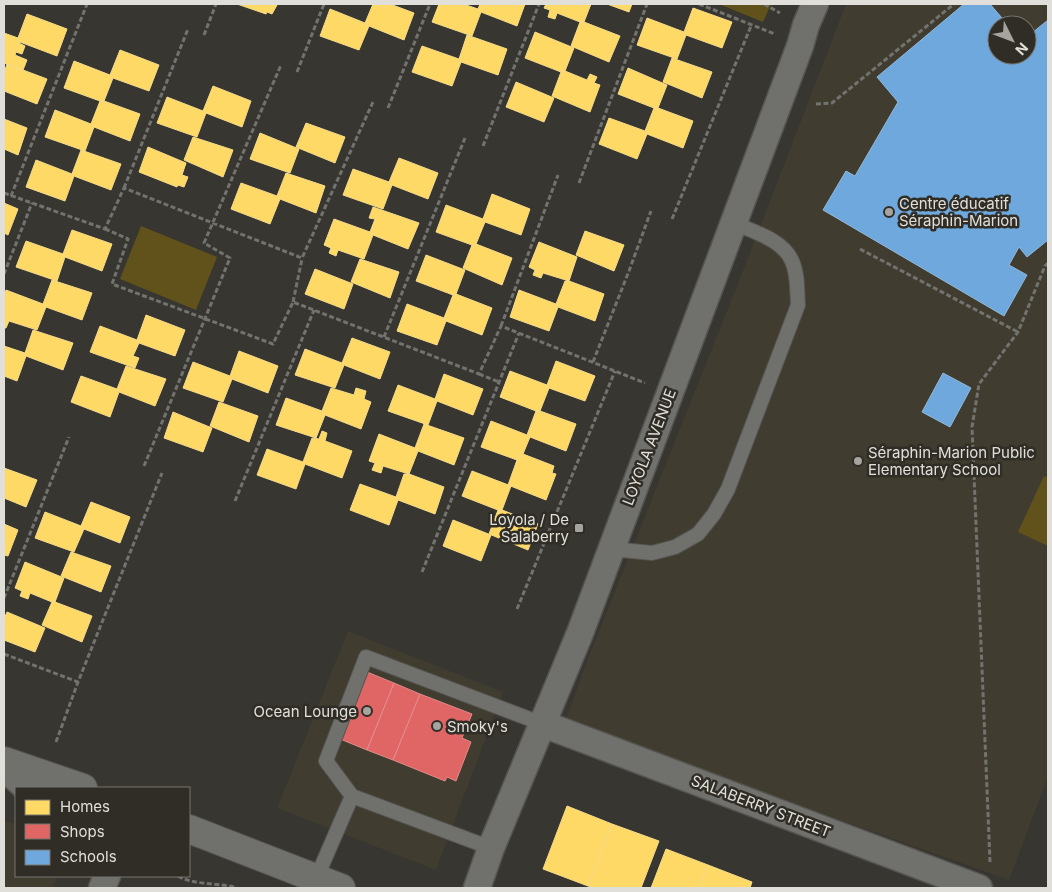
<svg xmlns="http://www.w3.org/2000/svg" width="1052" height="892" font-family="Inter,sans-serif">
  <rect width="100%" height="100%" fill="#373631"/>
  <!-- built -->
  <path fill="#403c2f" fill-rule="evenodd" d="M846 4H1048V777L1009 880 565 722 586 664 748 258ZM997 25H1027V55H997Z
    M348 631 503 692 436 870 277 808Z
    M4 820 16 825V876H58L53 888H4Z"/>
  <!-- green -->
  <path fill="#61521c" d="M719 4H771L763 22Z
    M141 226 217 257 196 310 120 279Z
    M1044 476 1048 478V546L1018 532Z"/>
  <!-- homes -->
  <path fill="#ffd966" stroke="#f6db89" d="M237 4H275L277 5 272 14 267 12 266 14Z
    M373 4H390L414 13 404 40 369 26 365 23Z
    M439 4H463L478 9 481 12 472 36 432 22Z
    M480 4H525L517 26 481 12 478 9Z
    M546 4H591L584 22H580L557 13 555 19 548 17 550 10 544 8Z
    M607 4H632L629 12Z
    M693 8 732 22 722 48 686 35 684 32Z
    M330 9 365 23 369 26 359 50 320 36Z
    M27 14 67 29 57 56 20 42 18 38Z
    M647 18 684 32 686 35 677 59 637 45Z
    M580 22H584L620 36 609 62 571 46Z
    M535 32 574 48 565 71 561 72 525 58Z
    M4 33 18 38 20 42 19 43 25 46 22 54 16 52 15 55 27 60 23 70 4 63Z
    M467 35 507 49 498 75 461 62 459 59Z
    M422 46 459 59 461 62 452 86 412 72Z
    M120 50 159 65 149 91 113 78 110 75Z
    M672 58 712 72 702 98 663 82Z
    M74 61 110 75 113 78 104 101H100L64 88Z
    M7 64 47 79 37 104 4 91V73Z
    M628 68 667 85 658 108H654L618 94Z
    M565 71 587 80 590 74 597 77 594 83 600 85 590 112 552 96 561 72Z
    M516 82 554 98 544 122 506 107Z
    M213 86 251 101 242 127 206 113 203 111Z
    M167 97 203 111 206 113 197 137 157 123Z
    M100 101H104L140 114 130 141 94 127 91 124Z
    M654 108H658L693 121 683 148 647 134 645 131Z
    M55 110 91 124 94 127 85 151 45 137Z
    M609 118 645 131 647 134 637 159 599 144Z
    M4 119 27 128 18 155 4 149Z
    M306 123 345 137 335 163 296 147Z
    M260 133 299 149 290 173 250 159Z
    M193 137 233 150 223 177 184 160Z
    M148 147 186 163 182 175 188 177 184 187 178 185 177 187 139 172Z
    M81 150 121 164 111 190 74 176 72 174Z
    M399 158 438 173 428 199 392 185 389 182Z
    M36 160 72 174 74 176 65 201 26 187Z
    M353 169 389 182 392 185 383 209 343 195Z
    M286 173 325 186 316 213 280 199 277 196Z
    M241 183 277 196 280 199 270 224 231 209Z
    M492 194 530 209 521 235 485 222 483 219Z
    M4 203 18 209 8 235 4 233Z
    M446 205 483 219 485 222 476 244 472 245 436 232Z
    M373 207 419 223 408 249 373 235 370 232 375 219 369 218Z
    M334 219 370 232 373 235 364 259 338 250 336 256 329 253 331 248 324 245Z
    M72 230 112 244 102 271 65 257 63 254Z
    M585 231 624 245 614 271 576 255Z
    M26 241 63 254 65 257 57 281 16 267Z
    M539 242 577 257 569 281 543 273 541 278 533 275 535 270 529 267Z
    M476 244 512 258 502 285 463 268 472 245Z
    M426 255 465 270 456 294 453 295 416 281Z
    M360 259 399 272 390 298 351 282Z
    M315 269 353 284 344 309 305 294Z
    M52 280 92 293 82 320 46 307 43 304Z
    M565 281H569L604 294 595 321 558 307 556 304Z
    M6 290 43 304 46 307 37 330 9 321 6 328H4V298Z
    M519 290 556 304 558 307 549 331 510 317Z
    M456 294 492 308 482 335 446 321 444 318 453 295Z
    M407 304 444 318 446 321 437 345 397 331Z
    M146 315 185 330 175 356 139 343 137 340Z
    M100 326 137 340 139 343 133 356 139 358 135 368 90 352Z
    M33 330 73 343 63 370 26 356 25 353Z
    M352 338 390 352 380 379 344 365 342 363Z
    M4 346 25 353 26 356 17 381 4 376Z
    M305 349 342 363 344 365 335 388 295 375Z
    M239 351 278 366 268 393 232 379 230 376Z
    M556 361 595 376 585 401 549 388 547 385Z
    M193 362 230 376 232 379 223 402 183 388Z
    M126 366 166 379 155 406 119 392 117 389Z
    M510 371 547 385 549 388 540 411H536L500 397Z
    M444 374 483 389 473 415 437 401 435 399Z
    M81 376 117 389 119 392 110 417 71 402Z
    M398 385 435 399 437 401 428 425 388 411Z
    M331 388 354 395 356 388 366 391 364 399 371 402 361 429 325 415 322 411Z
    M286 398 322 411 325 415 316 438 276 425Z
    M219 402 258 416 249 442 210 426Z
    M536 411H540L576 424 566 451 530 437 527 435Z
    M173 412 212 428 203 452 164 438Z
    M491 421 527 435 530 437 523 454 517 460 481 447Z
    M424 424 464 438 454 465 418 451 415 448Z
    M322 431 327 433 325 441 352 451 342 478 305 464 303 462 312 438 319 439Z
    M379 434 415 448 418 451 409 474 383 466 381 473 372 470 375 463 369 461Z
    M267 449 303 462 305 464 296 489 257 475Z
    M523 454 554 466 552 473 556 474 546 500 508 485 517 460Z
    M4 468 37 480 26 507 4 498Z
    M472 471 511 486 502 510H498L462 496Z
    M404 474H409L444 487 435 514 398 500 396 497Z
    M360 484 396 497 398 500 389 525 350 510Z
    M91 502 130 517 120 543 84 529 81 526Z
    M498 510H502L538 524 528 550 489 534Z
    M45 512 81 526 84 529 74 552 35 538Z
    M453 520 491 535 481 561 443 546Z
    M4 524 18 530 8 556 4 555Z
    M71 552 111 566 101 592 61 576Z
    M25 562 64 578 55 602H52L30 593 28 599 20 596 22 591 15 588Z
    M52 602H55L92 616 82 642 42 625Z
    M7 612 45 628 35 652 4 640V619Z
    M567 806 612 824 588 886 543 869Z
    M612 824 659 841 641 888H593L588 886Z
    M666 849 708 865 699 888H651Z
    M708 865 752 882 750 888H699Z"/>
  <!-- shops -->
  <path fill="#e06666" stroke="#e08a89" d="M367 672 394 683 367 750 340 739Z
    M394 683 420 694 393 760 367 750Z
    M420 694 472 714 462 738 471 742 456 781 447 777 445 781 393 760Z"/>
  <!-- schools -->
  <path fill="#6fa8dc" stroke="#91b8db" d="M964 4H990L1008 25H997V55H1027V37L1048 20V240L1027 257 1019 247 1009 265 1027 275 1004 316 823 210 846 171 855 176 898 102 877 77Z
    M943 373 971 388 950 427 922 412Z"/>
  <g fill="none" stroke-linecap="round" stroke-linejoin="round">
    <!-- service casing -->
    <g stroke="#555450" stroke-width="16">
      <path id="service" d="M612 549 652 553 675 547 698 534 714 514 728 489 798 305C797 291 798 274 792 261 783 240 754 232 734 223
        M352 796 326 761 366 657 543 724
        M316 879 352 796 491 848"/>
    </g>
    <!-- minor casing -->
    <g stroke="#555450" stroke-width="29">
      <path id="minor" d="M543 724 979 888
        M4 768 27 788
        M102 888 107 876
        M477 888 491 848 580 633 800 46 806 25 815 4"/>
    </g>
    <!-- tertiary casing -->
    <g stroke="#555450" stroke-width="30">
      <path id="tertiary" d="M4 761 83 788
        M189 829 341 888"/>
    </g>
    <!-- path -->
    <path stroke="#72726f" stroke-width="3" stroke-dasharray="5 2.5" stroke-linecap="butt" d="M699 4 775 34
      M764 4 780 13
      M204 35 216 4
      M297 72 324 4
      M816 104 832 103 954 4
      M388 108 430 4
      M483 146 539 4
      M579 183 647 4
      M124 188 188 29
      M4 193 105 229 124 188 302 258 373 102
      M11 196 87 4
      M672 219 751 26
      M105 229 128 239 112 284 273 344 293 302 479 374 501 326 645 383
      M860 249 1018 332
      M4 274 32 203
      M293 302 302 259
      M501 326 558 175
      M384 337 465 138
      M593 362 629 271 651 211
      M479 374 499 382
      M144 466 230 258 204 243 281 65
      M235 501 314 310
      M422 572 519 333
      M4 598 69 437
      M517 609 615 371
      M4 654 78 682
      M56 742 78 682 162 473
      M990 862 972 427 979 384 1018 332 1045 266 1048 263
      M178 876C195 886 218 882 237 888"/>
    <!-- service -->
    <use href="#service" stroke="#70706d" stroke-width="14"/>
    <!-- minor -->
    <use href="#minor" stroke="#70706d" stroke-width="26"/>
    <!-- tertiary -->
    <use href="#tertiary" stroke="#70706d" stroke-width="28"/>
  </g>
  <!-- markers -->
  <g fill="#a6a49f" stroke="#2f2d25" stroke-width="2">
    <circle cx="889" cy="212" r="5"/>
    <circle cx="858" cy="461" r="5"/>
    <rect x="574" y="523" width="10" height="10" rx="2.5"/>
    <circle cx="367" cy="711" r="5"/>
    <circle cx="437" cy="726" r="5"/>
  </g>
  <g text-anchor="middle" dominant-baseline="central" stroke-width="5" stroke-linejoin="round" paint-order="stroke">
    <!-- poi labels -->
    <g font-size="15" fill="#e1dfda" stroke="#2f2d25" text-anchor="start">
      <text x="899" y="203">Centre éducatif<tspan x="899" dy="17">Séraphin-Marion</tspan></text>
      <text x="868" y="452">Séraphin-Marion Public<tspan x="868" dy="17">Elementary School</tspan></text>
      <text x="569" y="519" text-anchor="end">Loyola / De<tspan x="569" dy="17">Salaberry</tspan></text>
      <text x="357" y="711" text-anchor="end">Ocean Lounge</text>
      <text x="447" y="726">Smoky's</text>
    </g>
    <!-- street labels -->
    <g font-size="15" fill="#e1dfda" stroke="#2f2d25">
      <text transform="translate(649 447) rotate(-69)">LOYOLA AVENUE</text>
      <text transform="translate(761 806) rotate(21)">SALABERRY STREET</text>
    </g>
  </g>
  <!-- border -->
  <rect width="1052" height="892" fill="none" stroke="#e1dfda" stroke-width="10"/>
  <!-- legend -->
  <rect x="15" y="787" width="175" height="90" fill="#2f2d25" stroke="#76746d"/>
  <rect x="25" y="800" width="25" height="15" fill="#ffd966" stroke="#76746d"/>
  <text x="60" y="812" font-size="15" fill="#e1dfda">Homes</text>
  <rect x="25" y="824" width="25" height="15" fill="#e06666" stroke="#76746d"/>
  <text x="60" y="837" font-size="15" fill="#e1dfda">Shops</text>
  <rect x="25" y="850" width="25" height="15" fill="#6fa8dc" stroke="#76746d"/>
  <text x="60" y="862" font-size="15" fill="#e1dfda">Schools</text>
  <!-- north arrow -->
  <g transform="translate(1012 40) rotate(132)"><circle r="24" fill="#2f2d25" stroke="#76746d"/>
  <path d="M0-4L9 19L0 12L-9 19Z" fill="#a6a49f"/>
  <text y="-8" font-size="14" font-weight="bold" text-anchor="middle" fill="#e1dfda">N</text>
  </g>
</svg>
